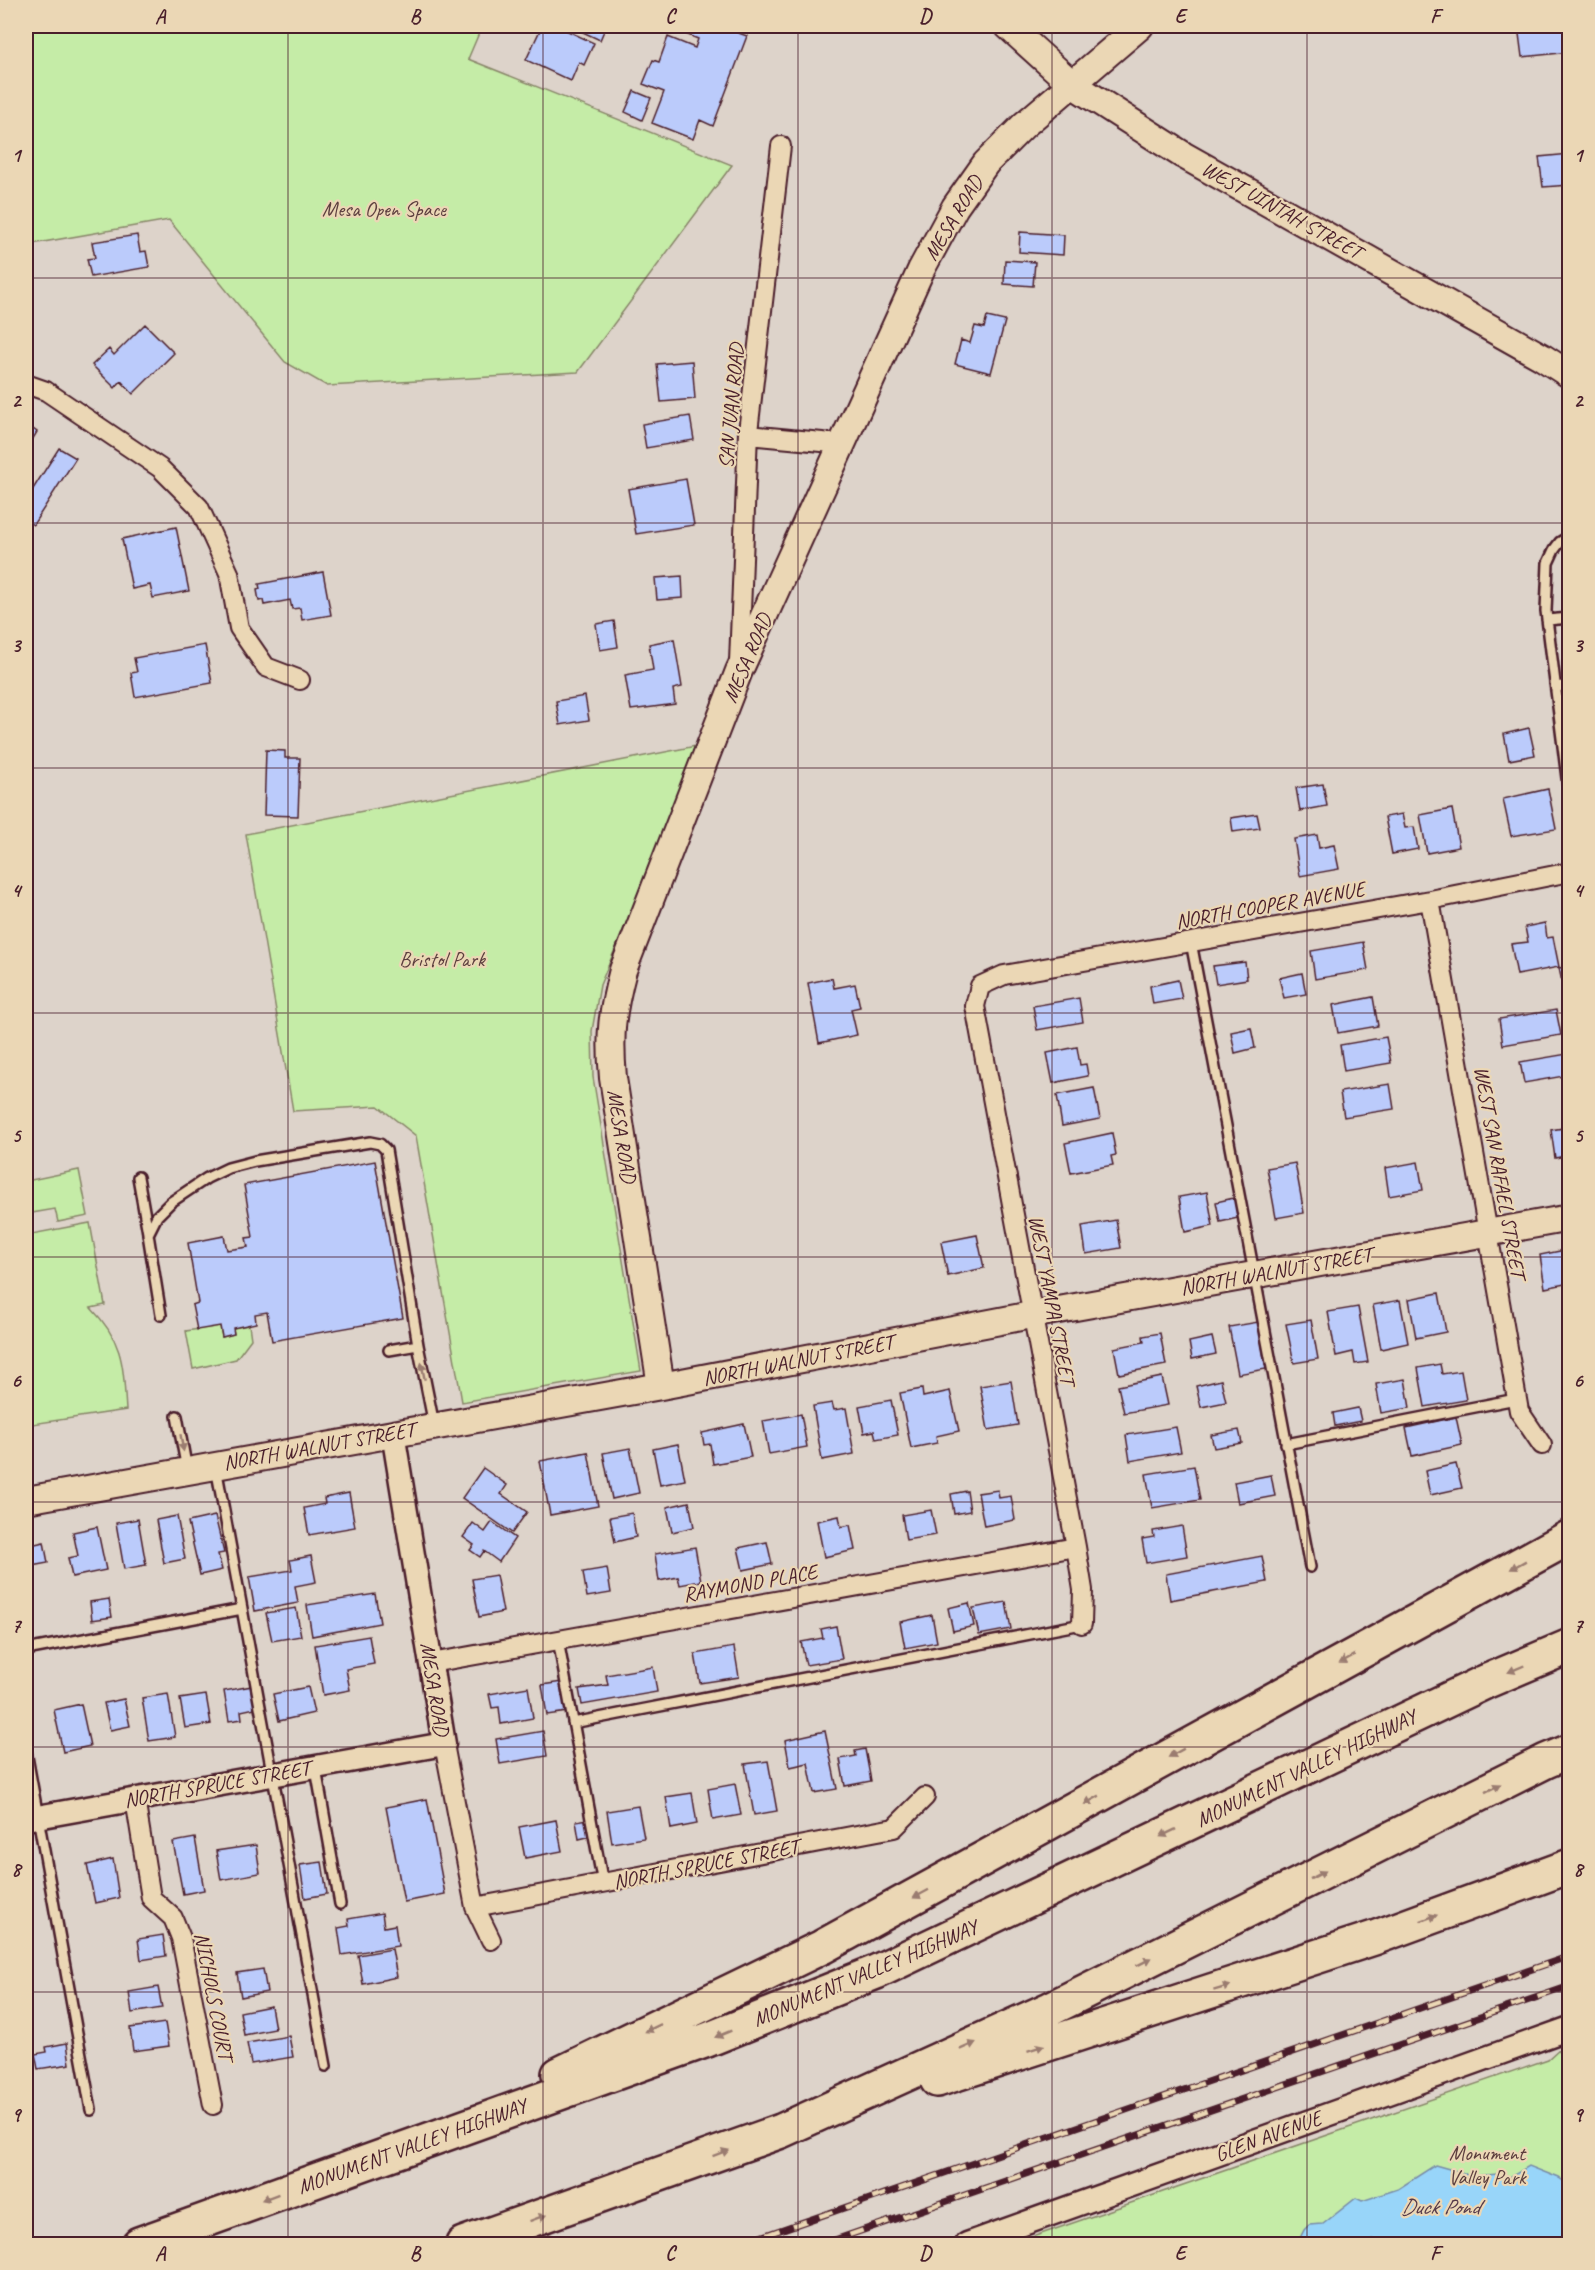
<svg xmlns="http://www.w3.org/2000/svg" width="1595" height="2270" font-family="Caveat,sans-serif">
  <rect width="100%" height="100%" fill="#ddd3ca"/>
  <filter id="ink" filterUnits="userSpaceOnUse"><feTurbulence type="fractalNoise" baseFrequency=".0167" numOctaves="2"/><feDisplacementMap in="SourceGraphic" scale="12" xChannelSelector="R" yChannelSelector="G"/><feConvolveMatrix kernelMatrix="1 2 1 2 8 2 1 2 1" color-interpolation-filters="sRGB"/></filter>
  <g filter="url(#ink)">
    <!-- green -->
    <path fill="#c5eca7" stroke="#888669" stroke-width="1.5" d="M26 26H482L468 59 732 165 578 372 327 386 285 362 169 220 26 245Z
      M701 745 600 985 592 1031 593 1077 641 1371 462 1402 416 1136 378 1106 293 1111 246 834Z
      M79 1170 88 1216 58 1222 55 1209 26 1214V1181Z
      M90 1223 105 1305 91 1308C124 1342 123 1365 126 1410L26 1425V1235Z
      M249 1325 251 1339 236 1359 193 1369 186 1331 220 1326 222 1337 234 1334 233 1328Z
      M1569 2042V2244H1012L1548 2059 1560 2048Z"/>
    <!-- water -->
    <path fill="#98d5f9" stroke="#798ca7" stroke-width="1.5" d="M1435 2165 1474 2176 1498 2174 1509 2178 1529 2166 1559 2178 1569 2185V2244H1384L1373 2239 1370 2244H1297L1304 2230 1309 2225 1323 2224 1356 2198 1362 2201 1398 2189Z"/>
    <!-- building -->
    <path fill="#bbcbfb" stroke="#4a1f2b" stroke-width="1.5" d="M542 26H557L594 43 584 65 579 62 571 81 526 60Z
      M570 26H606L600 40Z
      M680 26H719L747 36 713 126 700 120 693 139 652 123 664 92 643 84 653 60 659 62 668 37 695 48 698 39 678 31Z
      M1518 26H1570V52L1522 57Z
      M634 91 651 98 642 120 625 112Z
      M1570 154V185L1543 187 1539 157Z
      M1020 232 1064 235 1063 255 1019 252Z
      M137 235 140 252 146 251 149 267 91 277 87 259 95 258 92 242Z
      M1005 260 1035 262 1033 286 1004 284Z
      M987 317 1005 321 991 373 955 364 961 340 970 343 975 326 984 328Z
      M145 324 174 353 133 394 121 381 115 388 92 365 109 349 114 355Z
      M692 361 695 399 661 402 657 364Z
      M690 416 694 440 646 448 642 424Z
      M26 424 37 432 26 450Z
      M59 448 76 458 33 525 26 520V500Z
      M686 479 694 525 636 534 628 489Z
      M176 527 189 591 153 598 150 585 132 589 122 539Z
      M323 572 331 615 302 620 300 608 292 609 290 600 264 605 263 600 259 601 257 590 260 589 259 584Z
      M682 576 683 598 657 600 655 578Z
      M614 621 618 647 600 650 596 624Z
      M674 639 682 687 673 689 675 704 631 710 625 675 653 670 649 644Z
      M205 645 212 683 135 697 131 673 137 672 134 658Z
      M585 696 589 720 560 725 556 701Z
      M1529 728 1535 755 1509 760 1504 734Z
      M266 750 285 751V758H300L298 816 264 815Z
      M1323 784 1327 806 1300 811 1296 788Z
      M1548 789 1556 829 1511 836 1503 799Z
      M1452 809 1459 847 1427 853 1420 815Z
      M1257 814 1260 828 1233 832 1231 818Z
      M1402 814 1405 828 1414 827 1418 849 1392 854 1385 817Z
      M1317 835 1319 848 1334 845 1339 869 1300 876 1294 839Z
      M1545 923 1547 938 1553 937 1559 967 1517 975 1511 944 1528 942 1525 927Z
      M1363 942 1368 970 1315 979 1311 951Z
      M1245 962 1247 979 1216 984 1213 966Z
      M1570 966V995L1565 996 1559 968Z
      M1302 973 1306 994 1284 998 1279 978Z
      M832 978 834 988 855 984 860 1007 851 1009 857 1035 819 1043 808 983Z
      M1178 980 1182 999 1153 1004 1150 986Z
      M1373 997 1378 1026 1338 1033 1333 1005Z
      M1079 998 1083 1022 1037 1030 1033 1006Z
      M1556 1010 1561 1035 1503 1045 1499 1019Z
      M1251 1028 1255 1048 1235 1053 1231 1032Z
      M1386 1037 1391 1063 1344 1071 1340 1045Z
      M1077 1047 1080 1065 1086 1064 1088 1076 1053 1083 1047 1053Z
      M1567 1054 1570 1075 1524 1083 1520 1062Z
      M1390 1084 1394 1109 1344 1117 1340 1092Z
      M1094 1088 1100 1119 1062 1126 1057 1095Z
      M1570 1127V1155L1555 1158 1551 1130Z
      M1112 1133 1116 1155 1111 1156 1113 1165 1071 1173 1065 1143Z
      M375 1161 403 1318 272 1341 267 1312 255 1314 256 1323 233 1328 234 1334 222 1337 220 1326 197 1330 192 1305 198 1303 188 1243 224 1236 227 1250 248 1247 246 1238 253 1237 244 1185Z
      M1418 1162 1423 1190 1389 1196 1385 1168Z
      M1295 1163 1304 1213 1276 1218 1267 1168Z
      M1207 1192 1213 1226 1185 1232 1179 1197Z
      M1234 1198 1238 1218 1220 1222 1216 1202Z
      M1116 1220 1121 1248 1086 1254 1082 1226Z
      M977 1235 984 1268 948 1276 941 1242Z
      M1570 1249V1283L1545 1288 1540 1255Z
      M1439 1293 1446 1332 1416 1338 1409 1299Z
      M1400 1300 1408 1343 1381 1349 1373 1305Z
      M1358 1307 1368 1362 1355 1364 1353 1352 1336 1356 1328 1312Z
      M1311 1320 1318 1359 1294 1363 1286 1324Z
      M1258 1322 1266 1369 1238 1374 1229 1327Z
      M1160 1333 1166 1365 1119 1374 1114 1348 1144 1342 1143 1336Z
      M1212 1337 1216 1354 1192 1359 1189 1342Z
      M1440 1364 1442 1374 1461 1371 1466 1400 1425 1407 1418 1368Z
      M1162 1377 1168 1405 1124 1413 1118 1386Z
      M1405 1379 1410 1408 1381 1413 1376 1384Z
      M1221 1380 1226 1402 1201 1407 1196 1386Z
      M1011 1381 1018 1425 988 1430 980 1386Z
      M922 1389 923 1397 950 1391 959 1431 936 1436 937 1443 911 1448 900 1393Z
      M891 1400 898 1435 876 1439 874 1431 864 1433 859 1406Z
      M832 1403 834 1410 846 1408 854 1454 822 1460 813 1406Z
      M1358 1408 1361 1421 1335 1426 1333 1413Z
      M801 1414 807 1447 769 1454 763 1421Z
      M1456 1417 1462 1445 1412 1456 1406 1428Z
      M744 1424 751 1457 713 1464 710 1444 704 1445 702 1433Z
      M1176 1427 1181 1452 1130 1461 1126 1435Z
      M1239 1430 1242 1443 1214 1448 1211 1435Z
      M678 1444 685 1480 660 1485 653 1449Z
      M630 1448 639 1493 612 1499 603 1453Z
      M588 1452 598 1506 550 1515 540 1461Z
      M1456 1464 1462 1488 1430 1495 1425 1471Z
      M1194 1466 1200 1500 1152 1508 1146 1474Z
      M483 1468 507 1485 501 1494 527 1512 512 1533 462 1498Z
      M1271 1475 1275 1496 1238 1503 1234 1482Z
      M998 1490 999 1498 1011 1496 1015 1520 984 1526 978 1493Z
      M967 1491 970 1511 954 1514 951 1494Z
      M349 1493 355 1527 309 1535 304 1508 325 1504 324 1498Z
      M689 1502 694 1527 672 1532 667 1507Z
      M931 1510 936 1535 906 1540 902 1515Z
      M632 1513 636 1537 615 1542 610 1517Z
      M177 1516 185 1559 164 1563 156 1520Z
      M215 1516 224 1553 218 1554 222 1570 200 1575 188 1522Z
      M839 1516 841 1527 850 1525 855 1550 824 1557 817 1521Z
      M138 1519 146 1565 124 1569 116 1523Z
      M492 1522 515 1538 499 1562 484 1551 480 1557 470 1550 474 1545 463 1537 473 1523 485 1532Z
      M1182 1526 1187 1556 1146 1563 1142 1539 1154 1537 1153 1531Z
      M97 1527 106 1570 72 1577 68 1558 78 1556 73 1532Z
      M44 1542 48 1563 26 1567V1546Z
      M767 1542 772 1564 743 1570 738 1548Z
      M695 1547 701 1581 680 1585 678 1577 659 1581 655 1554Z
      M311 1556 316 1582 295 1586 298 1603 255 1611 249 1577 292 1570 290 1560Z
      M1262 1556 1267 1582 1170 1600 1166 1574Z
      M607 1568 611 1593 587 1597 583 1572Z
      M496 1575 503 1612 479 1617 472 1579Z
      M375 1594 380 1623 312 1636 307 1605Z
      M109 1599 112 1617 92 1620 90 1602Z
      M1006 1602 1011 1629 979 1635 973 1608Z
      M969 1603 974 1626 953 1631 948 1608Z
      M296 1608 301 1636 272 1641 266 1613Z
      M932 1615 937 1642 905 1648 900 1622Z
      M836 1626 842 1659 806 1665 801 1642 823 1638 821 1629Z
      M369 1636 374 1664 346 1669 350 1690 323 1695 315 1645Z
      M734 1647 739 1677 700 1683 695 1654Z
      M653 1667 657 1692 582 1705 579 1689 608 1685 606 1675Z
      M562 1682 567 1712 547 1715 542 1685Z
      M252 1686 255 1708 241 1711 242 1719 229 1721 224 1691Z
      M308 1687 314 1713 279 1721 273 1694Z
      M528 1687 533 1718 501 1724 499 1707 492 1708 489 1694Z
      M168 1694 175 1737 149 1741 142 1698Z
      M206 1695 211 1724 185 1728 180 1699Z
      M124 1699 130 1726 110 1730 104 1703Z
      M81 1704 90 1746 63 1752 54 1710Z
      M543 1731 547 1756 500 1764 496 1739Z
      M825 1731 837 1789 814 1793 808 1763 790 1767 785 1740Z
      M865 1749 871 1781 845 1786 840 1759 856 1756 855 1751Z
      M768 1761 777 1811 754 1815 745 1764Z
      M735 1784 741 1815 713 1820 708 1789Z
      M692 1793 697 1824 671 1829 666 1797Z
      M427 1799 445 1894 404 1902 386 1807Z
      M638 1806 644 1838 612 1843 607 1811Z
      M588 1819 592 1836 579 1839 576 1821Z
      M556 1820 562 1851 525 1858 519 1827Z
      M195 1838 204 1890 183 1894 173 1842Z
      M256 1845 260 1873 221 1880 216 1851Z
      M113 1859 119 1898 95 1903 87 1865Z
      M322 1862 327 1894 305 1898 300 1865Z
      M26 1889 31 1917 26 1918Z
      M382 1913 384 1927 395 1925 398 1946 342 1955 338 1928 349 1926 348 1919Z
      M163 1935 166 1956 141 1960 138 1939Z
      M392 1949 397 1977 363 1984 358 1955Z
      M263 1969 267 1992 241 1997 237 1973Z
      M158 1987 162 2008 132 2013 129 1992Z
      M271 2006 275 2029 244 2035 240 2012Z
      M165 2023 169 2046 133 2051 130 2028Z
      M289 2036 293 2057 251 2064 247 2043Z
      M67 2043 70 2064 38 2069 35 2054 47 2052 46 2047Z"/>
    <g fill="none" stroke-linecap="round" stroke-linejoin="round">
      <!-- service casing -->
      <g stroke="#4a1f2b" stroke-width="14">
        <path id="service" d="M1570 536 1560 542 1554 550 1548 563 1546 611 1570 802
          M1547 620 1570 618
          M1556 687 1570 685
          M1191 942 1310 1567
          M138 1177 148 1233
          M161 1315 148 1234 157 1216 171 1202 207 1178 228 1168 255 1161 370 1142 380 1144 386 1150 418 1345
          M389 1350 418 1345 434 1425
          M177 1416 187 1470
          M1286 1444 1516 1399
          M216 1467 326 2066
          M558 1640 603 1884
          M26 1650 242 1609
          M573 1723 1082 1624
          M26 1751 91 2110
          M316 1769 340 1904"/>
      </g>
      <!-- minor casing -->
      <g stroke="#4a1f2b" stroke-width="22">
        <path id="minor" d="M26 384 46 391 160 468 199 507 229 573 239 628 266 667 300 680
          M748 435 843 444
          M739 662 748 432 781 146
          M1430 900 1519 1411 1542 1445
          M1082 1624 1083 1590 1076 1547 975 1006 980 986 1004 975 1430 900 1570 872
          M431 1663 1076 1547
          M444 1744 475 1907 491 1940
          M135 1799 151 1898 173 1918 181 1938 213 2105
          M475 1907 894 1828 925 1797"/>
      </g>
      <!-- tertiary casing -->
      <g stroke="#4a1f2b" stroke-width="27">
        <path id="tertiary" d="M26 1819 444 1744 393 1433
          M967 2244 1570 2028"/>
      </g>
      <!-- secondary casing -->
      <g stroke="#4a1f2b" stroke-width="30">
        <path id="secondary" d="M1008 26 1072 84 1183 155 1542 357 1570 375
          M661 1386 613 1078C609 1034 612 1012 623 970L739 671 921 270 955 207 986 163 1024 125 1140 26
          M26 1500 661 1386 1031 1315 1570 1218"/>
      </g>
      <!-- motorway casing -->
      <g stroke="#4a1f2b" stroke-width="38">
        <path id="motorway" d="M559 2074 822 1947 1570 1537
          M937 2080 1374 1938 1570 1866
          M139 2244 707 2040 876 1972 1485 1682 1570 1646
          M463 2244 781 2131 1050 2009 1546 1761 1570 1751"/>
      </g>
      <!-- service -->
      <use href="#service" stroke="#ebd7b5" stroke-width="9"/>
      <!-- minor -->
      <use href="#minor" stroke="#ebd7b5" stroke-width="18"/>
      <!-- tertiary -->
      <use href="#tertiary" stroke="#ebd7b5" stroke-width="22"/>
      <!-- secondary -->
      <use href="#secondary" stroke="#ebd7b5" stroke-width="26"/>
      <!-- motorway -->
      <use href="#motorway" stroke="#ebd7b5" stroke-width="33"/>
      <!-- rail casing -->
      <g stroke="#4a1f2b" stroke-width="7">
        <path id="rail" d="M740 2244 1570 1956
          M823 2244 1570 1986"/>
      </g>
      <!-- rail -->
      <use href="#rail" stroke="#ebd7b5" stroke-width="4.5" stroke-dasharray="14" stroke-linecap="butt"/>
    </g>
    <!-- one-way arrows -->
    <defs><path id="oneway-solid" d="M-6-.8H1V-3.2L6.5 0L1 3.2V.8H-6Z" transform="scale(1.5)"/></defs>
    <g fill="#9a7b70">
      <use href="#oneway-solid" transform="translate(423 1371) rotate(-101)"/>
      <use href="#oneway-solid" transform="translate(182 1443) rotate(80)"/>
      <use href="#oneway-solid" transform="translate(1518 1565) rotate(151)"/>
      <use href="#oneway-solid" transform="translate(1347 1659) rotate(151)"/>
      <use href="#oneway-solid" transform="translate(1516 1669) rotate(157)"/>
      <use href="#oneway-solid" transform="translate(1176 1753) rotate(151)"/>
      <use href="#oneway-solid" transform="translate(1493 1788) rotate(-27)"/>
      <use href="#oneway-solid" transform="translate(1092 1800) rotate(151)"/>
      <use href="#oneway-solid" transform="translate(1168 1833) rotate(154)"/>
      <use href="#oneway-solid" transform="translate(1318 1875) rotate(-27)"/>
      <use href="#oneway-solid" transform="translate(921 1894) rotate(152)"/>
      <use href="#oneway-solid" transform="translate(1429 1918) rotate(-20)"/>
      <use href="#oneway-solid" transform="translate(1144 1962) rotate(-27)"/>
      <use href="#oneway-solid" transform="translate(1222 1988) rotate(-17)"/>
      <use href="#oneway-solid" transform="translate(653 2028) rotate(154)"/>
      <use href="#oneway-solid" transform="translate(723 2034) rotate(158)"/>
      <use href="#oneway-solid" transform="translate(968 2046) rotate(-24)"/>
      <use href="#oneway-solid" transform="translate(1036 2048) rotate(-18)"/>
      <use href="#oneway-solid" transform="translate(721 2153) rotate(-20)"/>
      <use href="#oneway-solid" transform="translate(270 2197) rotate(160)"/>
      <use href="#oneway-solid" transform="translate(538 2218) rotate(-20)"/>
    </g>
  </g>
  <!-- grid -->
  <path fill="none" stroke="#4a1f2b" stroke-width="1.5" stroke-opacity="0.55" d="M288 26V2244M543 26V2244M798 26V2244M1052 26V2244M1307 26V2244M26 278H1570M26 523H1570M26 768H1570M26 1013H1570M26 1257H1570M26 1502H1570M26 1747H1570M26 1992H1570"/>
  <g text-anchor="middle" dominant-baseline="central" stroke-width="4.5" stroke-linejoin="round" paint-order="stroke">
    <!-- park labels -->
    <g font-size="21" fill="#5c3e3e" stroke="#ebd7b5">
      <text x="384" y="209">Mesa Open Space</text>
      <text x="442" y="959">Bristol Park</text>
      <text x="1487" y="2153">Monument<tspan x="1487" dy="24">Valley Park</tspan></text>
    </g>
    <!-- street labels -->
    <g font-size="21" fill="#4a1f2b" stroke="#ebd7b5">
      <text transform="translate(1282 210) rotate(29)">WEST UINTAH STREET</text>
      <text transform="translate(953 218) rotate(-59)">MESA ROAD</text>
      <text transform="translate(731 406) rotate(-85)">SAN JUAN ROAD</text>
      <text transform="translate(747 658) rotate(-67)">MESA ROAD</text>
      <text transform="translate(1270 905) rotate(-10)">NORTH COOPER AVENUE</text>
      <text transform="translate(622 1136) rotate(81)">MESA ROAD</text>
      <text transform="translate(1500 1172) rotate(80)">WEST SAN RAFAEL STREET</text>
      <text transform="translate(1276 1271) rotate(-10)">NORTH WALNUT STREET</text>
      <text transform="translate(1052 1300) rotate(79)">WEST YAMPA STREET</text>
      <text transform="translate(798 1360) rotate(-11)">NORTH WALNUT STREET</text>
      <text transform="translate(319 1446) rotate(-10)">NORTH WALNUT STREET</text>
      <text transform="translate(750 1583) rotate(-10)">RAYMOND PLACE</text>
      <text transform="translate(435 1689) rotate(81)">MESA ROAD</text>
      <text transform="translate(1306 1768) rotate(-26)">MONUMENT VALLEY HIGHWAY</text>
      <text transform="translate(217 1784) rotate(-10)">NORTH SPRUCE STREET</text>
      <text transform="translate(706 1864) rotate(-11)">NORTH SPRUCE STREET</text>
      <text transform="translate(865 1973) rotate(-23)">MONUMENT VALLEY HIGHWAY</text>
      <text transform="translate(214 1996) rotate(79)">NICHOLS COURT</text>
      <text transform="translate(1268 2136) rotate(-20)">GLEN AVENUE</text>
      <text transform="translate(412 2146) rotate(-20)">MONUMENT VALLEY HIGHWAY</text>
    </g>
    <!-- water labels -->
    <g font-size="22" font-style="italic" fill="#563a4a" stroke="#ebd7b5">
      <text x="1440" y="2207">Duck Pond</text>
    </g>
  </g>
  <!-- margin -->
  <rect width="1595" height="2270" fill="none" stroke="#ebd7b5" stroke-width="66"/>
  <rect x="33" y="33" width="1529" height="2204" fill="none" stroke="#4a1f2b" stroke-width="2"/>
  <g font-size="20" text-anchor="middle" font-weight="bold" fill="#4a1f2b">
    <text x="160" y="23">A</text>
    <text x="415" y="23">B</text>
    <text x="670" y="23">C</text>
    <text x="925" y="23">D</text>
    <text x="1180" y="23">E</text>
    <text x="1435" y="23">F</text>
    <text x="16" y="162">1</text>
    <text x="1578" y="162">1</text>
    <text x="16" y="407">2</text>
    <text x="1578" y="407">2</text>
    <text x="16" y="652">3</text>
    <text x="1578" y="652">3</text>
    <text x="16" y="897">4</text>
    <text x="1578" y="897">4</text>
    <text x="16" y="1142">5</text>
    <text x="1578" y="1142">5</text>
    <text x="16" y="1387">6</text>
    <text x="1578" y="1387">6</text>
    <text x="16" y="1632">7</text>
    <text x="1578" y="1632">7</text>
    <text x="16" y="1876">8</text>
    <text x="1578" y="1876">8</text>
    <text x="16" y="2121">9</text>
    <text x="1578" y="2121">9</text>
    <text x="160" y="2260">A</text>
    <text x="415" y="2260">B</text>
    <text x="670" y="2260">C</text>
    <text x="925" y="2260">D</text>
    <text x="1180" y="2260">E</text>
    <text x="1435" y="2260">F</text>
  </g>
</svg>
